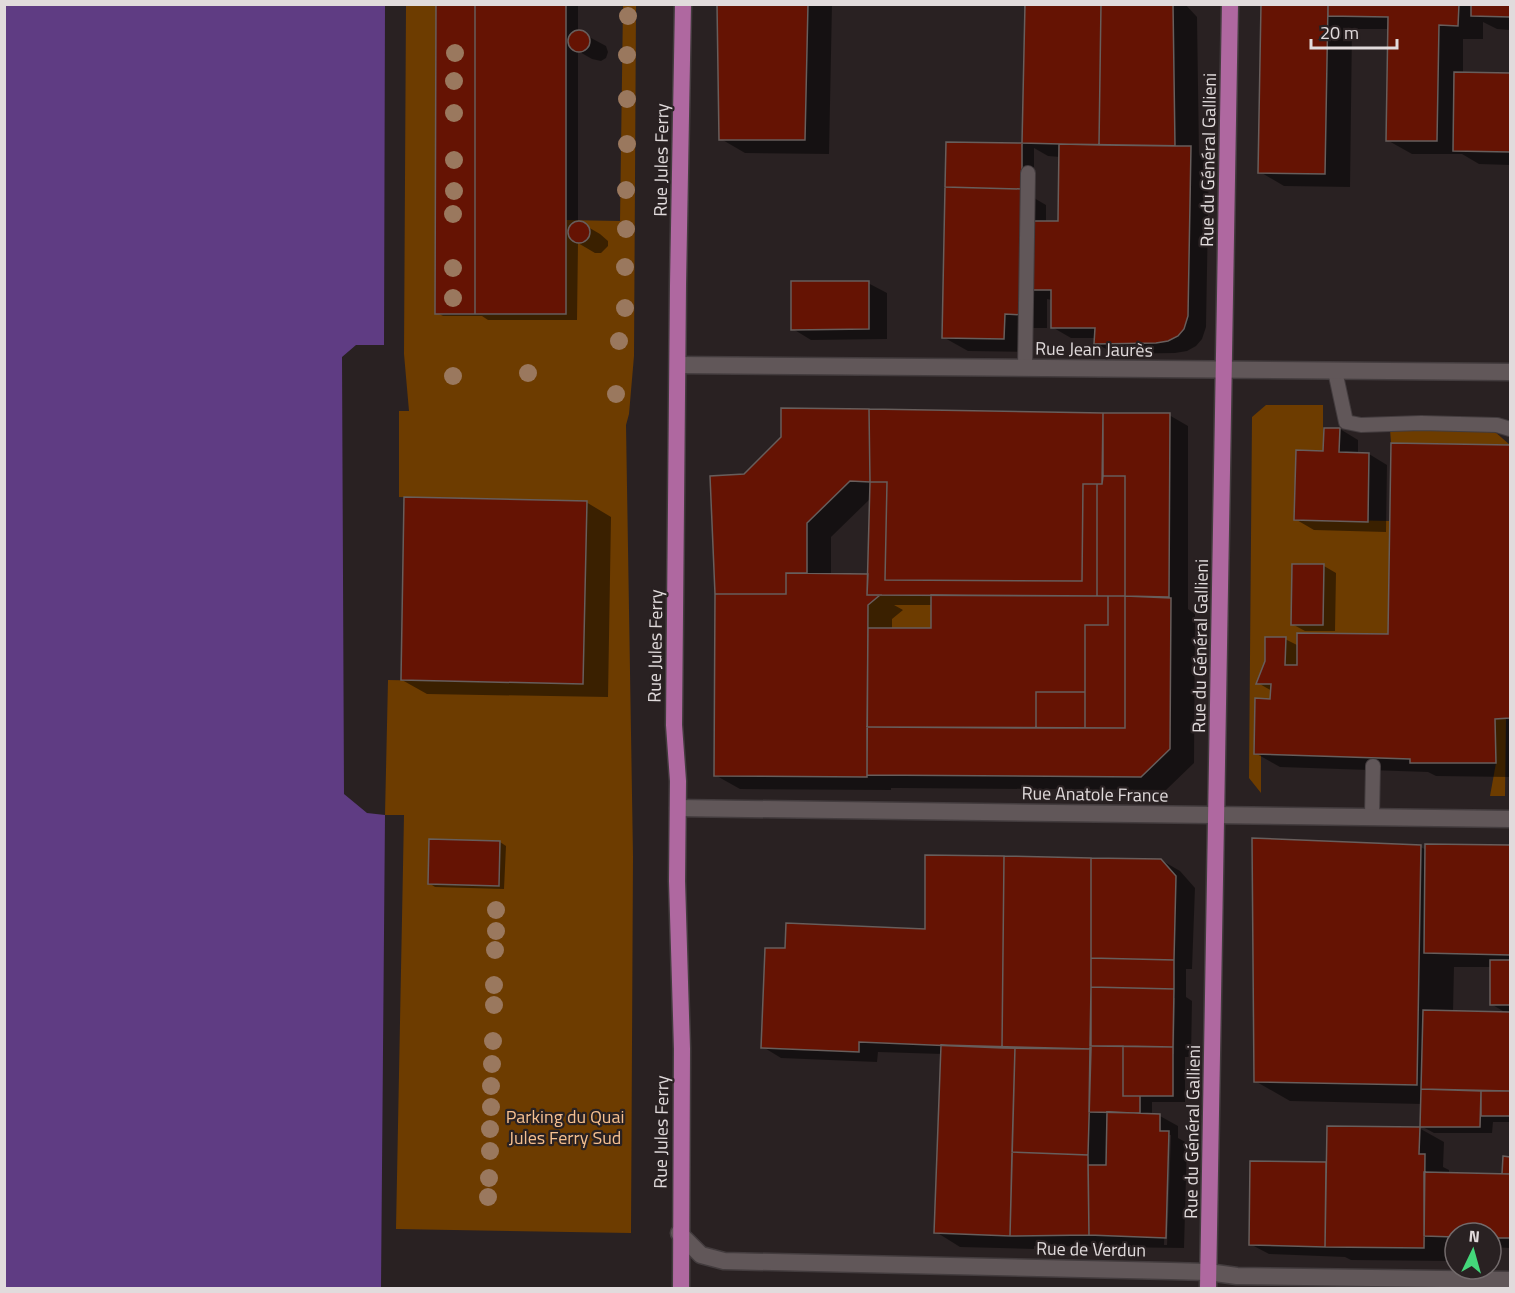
<svg xmlns="http://www.w3.org/2000/svg" width="1515" height="1293" font-family="'Titillium Web',sans-serif">
  <rect width="100%" height="100%" fill="#292122"/>
  <!-- green -->
  <path fill="#6d3c00" d="M406 5H436L435 313 445 315 566 314V220L620 221 623 5H636L634 356 629 414 626 425 633 856 631 1233 396 1229 404 815H385L388 680 583 684 586 501 399 497V411H409L404 354Z
    M1266 405H1323V451H1296L1294 519 1390 521 1388 634 1298 633 1297 665H1285L1286 637H1266L1265 661 1256 683 1271 684 1270 699H1255L1254 754H1261V793L1249 778 1252 417Z
    M1390 429 1494 431 1510 445 1391 443Z
    M880 595H931V628H868V605Z
    M1506 718 1505 796H1490L1496 763 1495 719Z"/>
  <!-- water -->
  <path fill="#5f3c83" d="M5 4 385 5 384 345H356L342 357 344 794 367 813 385 815 381 1288H5Z"/>
  <!-- shadow -->
  <path fill="#0007" fill-rule="evenodd" d="M438 4H578V31L606 46 608 52 606 58 601 61 592 59 578 51V224L581 223 600 234 608 241V246L601 253H595L578 243 577 320H488L482 316H443L437 313Z
    M718 4H832L829 154 745 153 721 139Z
    M1026 4H1185L1197 17 1199 153 1209 159 1206 327 1202 339 1196 346 1187 351 1175 353 1114 354 1096 343V338H1071L1052 327V300L1047 299V328H1029L1028 352 968 351 943 337 947 143 1023 145ZM1034 148 1048 156 1060 157V222H1046V205L1034 198Z
    M1262 4H1510V30L1497 29 1483 22V39H1463V74L1510 75V165L1479 164 1462 154H1412L1387 140 1389 29H1352L1350 187 1284 186 1260 172Z
    M868 283 887 293V339L811 340 793 329Z
    M1103 414 1169 415 1188 426V609L1195 614 1194 763 1166 790 901 788H891V790L740 789 715 775 744 475ZM871 498 869 575H831V537ZM894 605H933V630H892V619L903 610Z
    M1340 429 1358 440V454H1369L1387 465 1386 532 1314 530 1295 519 1324 453Z
    M1393 445 1510 447V777L1436 776 1428 772 1280 767 1255 753 1272 701V691L1258 683 1285 639 1299 646 1389 636Z
    M586 502 611 517 608 697 427 694 402 680Z
    M1324 566 1336 573 1335 631H1305L1292 624Z
    M430 841 500 842 506 846 504 889 435 887 429 883Z
    M1427 845 1510 846V1122H1493L1492 1133H1434L1421 1126 1422 1104 1290 1101 1255 1081 1420 847 1427 850ZM1454 967H1492L1491 1004 1508 1014 1453 1012Z
    M1161 860 1180 871 1195 888 1192 969H1186V997L1192 1001 1191 1057H1185V1102H1152V1115L1160 1116 1178 1126V1138L1187 1143 1184 1248 1034 1246V1249L960 1247 936 1232 942 1054 878 1052 877 1062 781 1058 763 1047 786 950 927 931ZM1172 998H1175L1174 1054H1171ZM1168 1135H1171L1167 1245H1164Z
    M1419 1128 1444 1142 1443 1167 1449 1170V1174L1509 1175 1505 1158H1510V1248L1491 1247V1233H1455V1247L1448 1246V1261L1351 1260 1345 1257 1269 1254 1250 1244 1326 1164 1328 1165Z"/>
  <!-- building -->
  <path fill="#651303" stroke="#675e5c" stroke-width="1.5" d="M436 4H475V314H435Z
    M475 4H566V314H475Z
    M717 4H808L805 140H719Z
    M1025 4H1101L1099 145 1022 143Z
    M1101 4H1173L1175 146 1099 145Z
    M1261 4H1328L1325 174 1258 173Z
    M1328 4H1459L1458 26 1439 25 1437 141H1386L1388 17 1328 16Z
    M1471 4H1510V17L1471 16Z
    M568 41a11 11 0 1 1 22 0a11 11 0 1 1-22 0Z
    M1454 72 1510 73V152L1453 151Z
    M946 142 1022 143V189L945 187Z
    M1059 144 1191 146 1188 316 1184 329 1178 336 1168 341 1156 343 1094 344 1095 328H1051V290H1029V221H1058Z
    M945 187 1022 189 1023 315 1005 314 1004 339 942 338Z
    M568 232a11 11 0 1 1 22 0a11 11 0 1 1-22 0Z
    M791 281H869V329L791 330Z
    M781 408 869 409 870 482 850 481 807 523V573H786V594H715L710 476 744 474 781 437Z
    M869 409 1103 413 1102 484H1083L1082 581 885 580 887 482H870Z
    M1103 413H1170L1169 597 1125 596V476H1103Z
    M1324 428H1340L1339 452 1369 453 1368 522 1294 520 1296 450 1323 451Z
    M1391 443 1510 445V718L1495 719 1496 763H1410V759L1254 754 1255 698 1270 699 1271 684H1256L1265 661V637H1286L1285 665H1297V633L1388 634Z
    M1103 476H1125V596H1097V484H1102Z
    M870 482H887L885 580 1082 581 1083 484H1097V596L867 595Z
    M404 497 587 501 583 684 401 680Z
    M1292 564H1324L1323 625H1291Z
    M786 573 868 574 867 595H880L868 605 867 777 714 776 715 594H786Z
    M931 595 1108 596V625H1085V692H1036V728L867 727 868 628H931Z
    M1108 596H1125V728H1085V625H1108Z
    M1125 596 1171 598 1170 749 1141 777 867 775V727L1125 728Z
    M1036 692H1085V728H1036Z
    M1252 838 1421 845 1417 1085 1254 1082Z
    M429 839 500 841 499 886 428 884Z
    M1425 844 1510 845V955L1424 953Z
    M925 855 1004 856 1002 1048 859 1042V1052L761 1048 765 948H785L786 923 925 929Z
    M1004 856 1091 858V1049L1002 1048Z
    M1091 858 1161 859 1176 876 1174 960 1091 958Z
    M1091 958 1174 960V989L1091 987Z
    M1490 960H1510V1005H1490Z
    M1091 987 1174 989 1173 1047 1090 1046Z
    M1423 1010 1510 1012V1091L1421 1089Z
    M941 1045 1015 1047 1010 1236 934 1233Z
    M1090 1046H1123V1096H1140V1113L1089 1112Z
    M1123 1046 1173 1047V1096H1123Z
    M1015 1047 1091 1049 1088 1155 1012 1152Z
    M1421 1089 1481 1091 1480 1127H1420Z
    M1481 1091H1510V1116H1481Z
    M1107 1112 1160 1114V1131H1169L1166 1238 1089 1235 1088 1165H1106Z
    M1327 1126 1420 1127 1419 1154H1425L1424 1248 1325 1247Z
    M1012 1152 1088 1155 1089 1235 1010 1236Z
    M1503 1156 1510 1157V1174H1502Z
    M1250 1161 1326 1162 1325 1247 1249 1245Z
    M1424 1172 1510 1174V1238H1491V1233H1455V1237L1424 1236Z"/>
  <g fill="none" stroke-linecap="round" stroke-linejoin="round">
    <!-- service casing -->
    <g stroke="#433c3e" stroke-width="16">
      <path id="service" d="M1025 368 1028 173
        M1335 371 1346 422 1361 425 1421 423 1497 425 1510 429
        M1372 816 1373 766"/>
    </g>
    <!-- minor casing -->
    <g stroke="#433c3e" stroke-width="19">
      <path id="minor" d="M678 365 1510 372
        M678 808 1510 819
        M679 1233 701 1255 724 1261 1170 1271 1208 1272 1237 1276 1510 1280"/>
    </g>
    <!-- primary casing -->
    <g stroke="#433c3e" stroke-width="19">
      <path id="primary" d="M681 1288 682 1049 677 881 678 781 674 725 678 285 683 4
        M1208 1288 1230 4"/>
    </g>
    <!-- service -->
    <use href="#service" stroke="#615759" stroke-width="14"/>
    <!-- minor -->
    <use href="#minor" stroke="#615759" stroke-width="16"/>
    <!-- primary -->
    <use href="#primary" stroke="#af68a0" stroke-width="16"/>
  </g>
  <!-- trees -->
  <g fill="#9a785e">
    <circle cx="628" cy="16" r="9"/>
    <circle cx="455" cy="53" r="9"/>
    <circle cx="627" cy="55" r="9"/>
    <circle cx="454" cy="81" r="9"/>
    <circle cx="627" cy="99" r="9"/>
    <circle cx="454" cy="113" r="9"/>
    <circle cx="627" cy="144" r="9"/>
    <circle cx="454" cy="160" r="9"/>
    <circle cx="626" cy="190" r="9"/>
    <circle cx="454" cy="191" r="9"/>
    <circle cx="453" cy="214" r="9"/>
    <circle cx="626" cy="229" r="9"/>
    <circle cx="625" cy="267" r="9"/>
    <circle cx="453" cy="268" r="9"/>
    <circle cx="453" cy="298" r="9"/>
    <circle cx="625" cy="308" r="9"/>
    <circle cx="619" cy="341" r="9"/>
    <circle cx="528" cy="373" r="9"/>
    <circle cx="453" cy="376" r="9"/>
    <circle cx="616" cy="394" r="9"/>
    <circle cx="496" cy="910" r="9"/>
    <circle cx="496" cy="931" r="9"/>
    <circle cx="495" cy="950" r="9"/>
    <circle cx="494" cy="985" r="9"/>
    <circle cx="494" cy="1005" r="9"/>
    <circle cx="493" cy="1041" r="9"/>
    <circle cx="492" cy="1064" r="9"/>
    <circle cx="491" cy="1086" r="9"/>
    <circle cx="491" cy="1107" r="9"/>
    <circle cx="490" cy="1129" r="9"/>
    <circle cx="490" cy="1151" r="9"/>
    <circle cx="489" cy="1178" r="9"/>
    <circle cx="488" cy="1197" r="9"/>
  </g>
  <g text-anchor="middle" dominant-baseline="central" stroke-width="4.5" stroke-linejoin="round" paint-order="stroke">
    <!-- street labels -->
    <g font-size="18" fill="#e1dbdc" stroke="#292122">
      <text transform="translate(661 160) rotate(-89)">Rue Jules Ferry</text>
      <text transform="translate(1208 160) rotate(-89)">Rue du Général Gallieni</text>
      <text transform="translate(1094 349) rotate(1)">Rue Jean Jaurès</text>
      <text transform="translate(655 646) rotate(-89)">Rue Jules Ferry</text>
      <text transform="translate(1200 646) rotate(-89)">Rue du Général Gallieni</text>
      <text transform="translate(1095 794) rotate(1)">Rue Anatole France</text>
      <text transform="translate(661 1132) rotate(-89)">Rue Jules Ferry</text>
      <text transform="translate(1192 1132) rotate(-89)">Rue du Général Gallieni</text>
      <text transform="translate(1091 1249) rotate(1)">Rue de Verdun</text>
    </g>
    <!-- park labels -->
    <g font-size="18" fill="#f6c090" stroke="#292122">
      <text x="565" y="1116">Parking du Quai<tspan x="565" dy="21">Jules Ferry Sud</tspan></text>
    </g>
  </g>
  <!-- border -->
  <rect width="1515" height="1293" fill="none" stroke="#e1dbdc" stroke-width="12"/>
  <!-- north arrow -->
  <g transform="translate(1473 1251) rotate(5)"><circle r="28" fill="#292122" stroke="#736b6c" stroke-width="1.5"/>
  <path d="M0-4.5L10 22L0 15L-10 22Z" fill="#44d77a"/>
  <text y="-9" font-size="16" font-weight="bold" text-anchor="middle" fill="#e1dbdc">N</text>
  </g>
  <!-- scale -->
  <path d="M1311 39v9h86v-9" fill="none" stroke="#e1dbdc" stroke-width="3"/>
  <text x="1320" y="39" font-size="18" fill="#e1dbdc" stroke="#292122" stroke-width="4.5" paint-order="stroke">20 m</text>
</svg>
